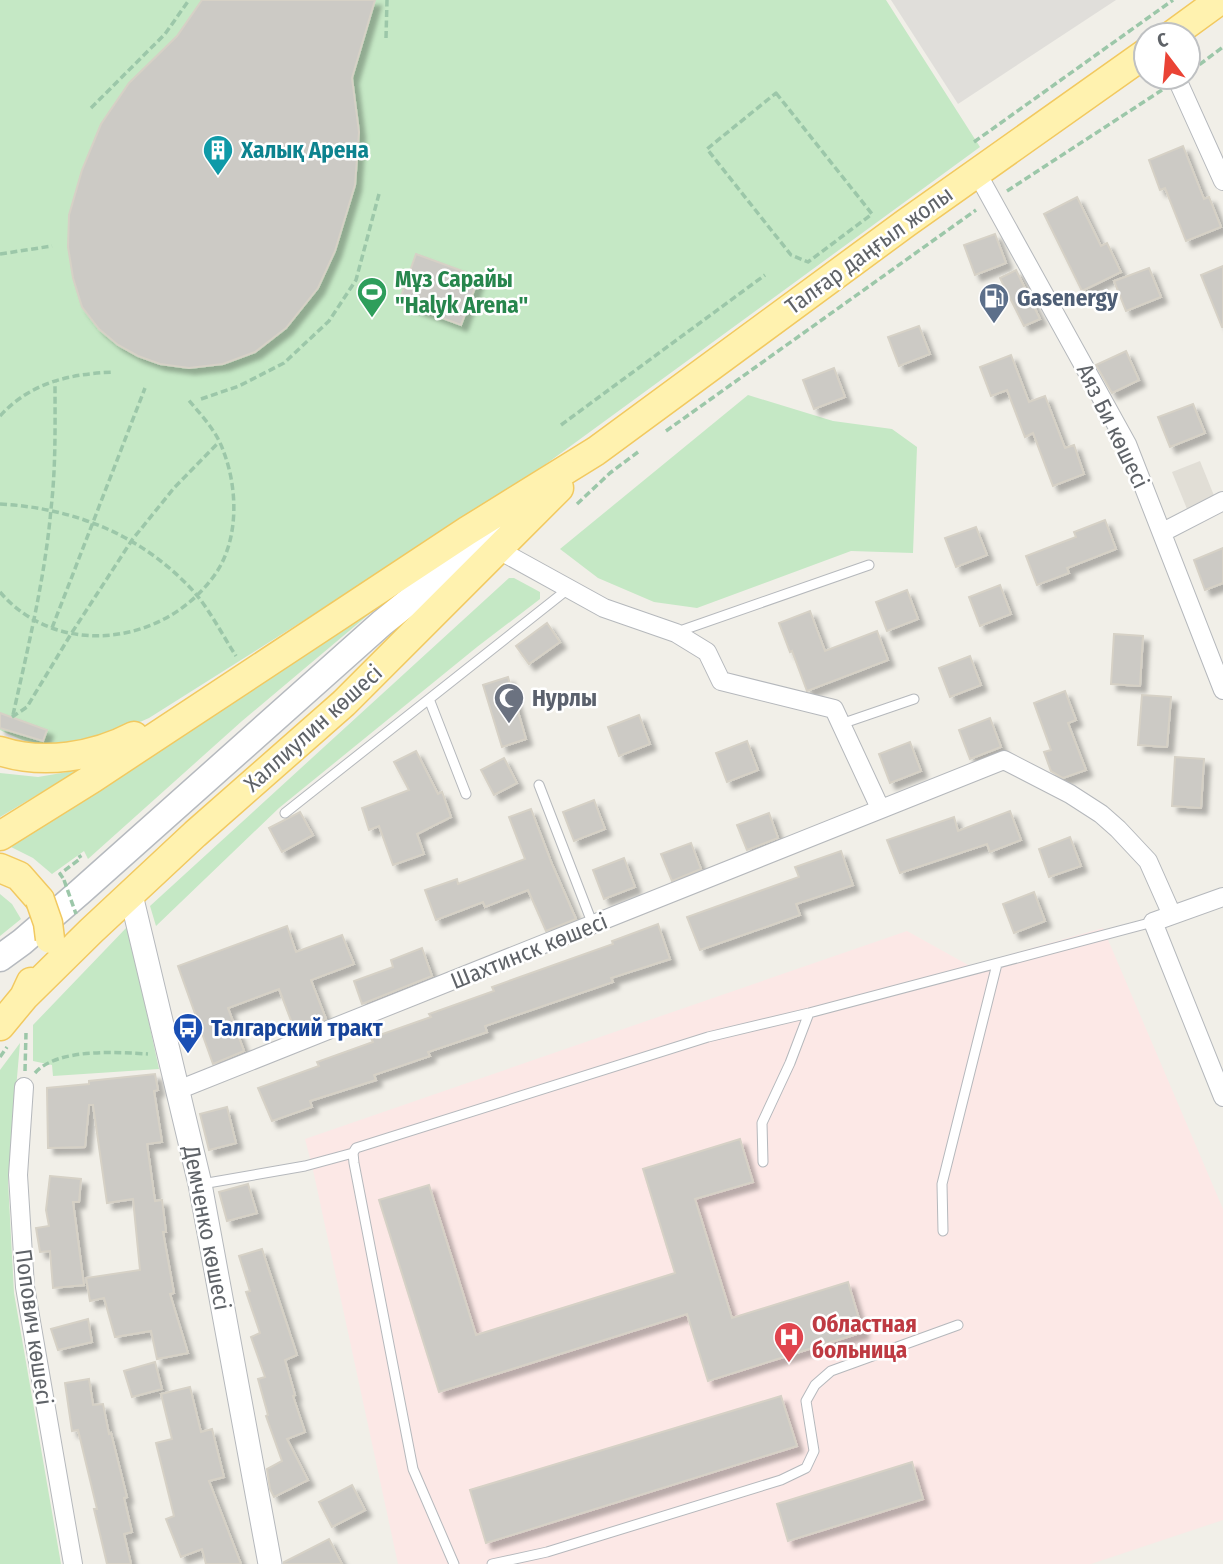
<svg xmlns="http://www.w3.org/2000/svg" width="1223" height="1564" font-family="'Fira Sans Condensed',sans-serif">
  <defs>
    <filter id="shadow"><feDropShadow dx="6" dy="6" stdDeviation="2" flood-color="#0004"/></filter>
  </defs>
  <rect width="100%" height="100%" fill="#f1efe8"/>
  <!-- industrial -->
  <path fill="#e0deda" d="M891 0H1116L958 104Z"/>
  <!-- education -->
  <path fill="#e1ded6" d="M1200 461 1215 498 1187 509 1172 472Z"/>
  <!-- medical -->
  <path fill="#fce8e6" d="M1103 928 1223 1209V1520L1091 1564H398L313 1170 305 1139 907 931 970 966Z"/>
  <!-- green -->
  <path fill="#c5e8c5" d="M0 0H886L980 147 509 491 149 718C118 732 82 746 47 745 31 745 15 737 0 730Z
    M748 395 833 421 892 429 917 447 913 553 851 551 697 608 654 602 598 578 560 549Z
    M509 578H514L540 592V599L477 647 279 808 156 926 150 906Z
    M371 607 374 610 242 721 88 859 84 851 52 874 33 858 9 846Z
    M79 770 0 817V773L38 777Z
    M0 894 12 904 21 919 0 936Z
    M128 926 159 1069 53 1076 52 1065 33 1061V1025Z
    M20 1043 8 1181 14 1293 61 1564H0V1070Z"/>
  <!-- building -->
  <path fill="#cccac5" stroke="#d6d1c6" stroke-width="2" filter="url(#shadow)" d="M202 0H375L352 78 359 132 355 185 335 251 318 288 286 328 255 352 223 364 189 368 160 364 138 356 118 345 99 329 82 307 73 278 68 247 69 215 82 170 101 124 129 83 177 36Z
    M1183 146 1204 199 1209 197 1221 227 1186 241 1165 188 1160 190 1149 160Z
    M1077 197 1101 246 1107 243 1121 272 1082 291 1044 214Z
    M995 234 1006 263 975 275 964 245Z
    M416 254 479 277 461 325 399 302Z
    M1223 266V327H1222L1201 275Z
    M1149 268 1161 297 1126 311 1114 281Z
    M1016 270 1040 319 1024 326 1000 278Z
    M919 326 930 354 899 366 888 337Z
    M1126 351 1139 380 1112 393 1096 365Z
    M1011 355 1029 402 1045 396 1065 448 1074 445 1084 474 1053 486 1033 433 1025 437 1007 390 991 396 980 367Z
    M834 368 845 397 814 409 803 380Z
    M1193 404 1205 433 1170 447 1158 417Z
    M1105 520 1116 549 1067 568 1069 573 1037 585 1026 556 1076 537 1074 532Z
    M976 527 987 555 956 567 945 538Z
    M1223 548V583L1205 590 1194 560Z
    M1000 585 1011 614 980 626 969 597Z
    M907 590 918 619 887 631 876 602Z
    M810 611 825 651 877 631 888 660 807 691 792 651 790 652 779 623Z
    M547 623 560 642 529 664 516 646Z
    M1114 634 1143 636 1140 686 1111 684Z
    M970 656 981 685 950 697 939 668Z
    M508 677 526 739 502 747 483 685Z
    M1065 691 1076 720 1068 723 1086 770 1063 778 1051 771 1044 752 1051 750 1034 703Z
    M1142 695 1171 697 1167 747 1138 745Z
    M0 713 47 730 43 741 0 728Z
    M639 715 650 744 619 756 608 727Z
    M990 718 1001 747 970 759 959 730Z
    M747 741 758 770 727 782 716 753Z
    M910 742 921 771 890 783 879 754Z
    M416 751 438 794 442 792 451 817 417 834 424 854 393 865 379 826 369 830 362 808 409 790 394 762Z
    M1175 757 1204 759 1201 808 1172 806Z
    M504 758 517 783 494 795 481 770Z
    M594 800 605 829 574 841 563 812Z
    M531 809 552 864 576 919 546 931 528 890 485 907 483 902 436 920 425 890 457 879 458 884 525 859 509 817Z
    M1010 811 1021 840 990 852 987 844 900 873 887 840 954 817 958 831Z
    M300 812 313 835 282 852 269 828Z
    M769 813 778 838 747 850 737 825Z
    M1070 837 1081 866 1049 877 1039 849Z
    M691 843 701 869 672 881 661 854Z
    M841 851 853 885 796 904 800 915 700 950 687 917 799 877 795 867Z
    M624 858 635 887 604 899 593 870Z
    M1034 892 1045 921 1014 933 1003 904Z
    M658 924 670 959 611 978 613 982 485 1026 487 1032 428 1052 430 1056 374 1075 376 1080 310 1101 312 1107 272 1121 258 1088 319 1066 317 1062 373 1042 371 1038 431 1017 429 1014 494 991 492 987 613 944 612 941Z
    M287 926 296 952 342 935 354 964 311 980 326 1019 295 1031 279 989 228 1008 244 1051 213 1064 178 966Z
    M422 948 432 976 362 1004 354 981 393 967 391 960Z
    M155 1074 158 1090 154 1091 162 1142 147 1144 155 1201 162 1200 166 1232H163L174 1293 170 1294 188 1353 157 1359 151 1331 115 1337 104 1298 90 1301 86 1278 140 1270 133 1199 107 1203 93 1105H89L85 1147 48 1148 47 1088 89 1084V1081Z
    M227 1107 236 1143 209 1150 200 1114Z
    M740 1139 753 1182 695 1199 732 1318 848 1282 863 1332 708 1381 687 1314 439 1392 379 1200 429 1185 476 1335 675 1273 643 1169Z
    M50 1176 81 1179 79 1202H73L84 1285 53 1288 50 1251 40 1252 36 1228 49 1226 46 1210Z
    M248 1184 257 1213 227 1221 219 1192Z
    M262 1249 297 1355 285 1360 295 1395 293 1396 305 1432 287 1439 308 1480 274 1497 270 1489 267 1469 282 1461 266 1416 268 1415 258 1379 265 1377 251 1337 260 1333 246 1292 250 1291 239 1256Z
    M88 1319 92 1342 58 1350 51 1329Z
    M155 1362 162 1389 132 1397 124 1371Z
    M89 1379 93 1405 103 1404 109 1434 111 1433 127 1497 124 1498 132 1532 124 1534 131 1564H107L94 1509H97L78 1430 72 1431 65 1383Z
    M190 1387 201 1432 212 1429 224 1477 209 1481 241 1564H206L202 1549 181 1557 166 1519 174 1516 156 1443 172 1439 161 1394Z
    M781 1396 797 1446 486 1543 470 1490Z
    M912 1462 923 1499 788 1541 777 1504Z
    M352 1485 365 1510 332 1527 319 1502Z
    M329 1539 342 1564H284V1562Z"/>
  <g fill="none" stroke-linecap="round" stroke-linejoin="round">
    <!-- service casing -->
    <g stroke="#b5b8bc" stroke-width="11">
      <path id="service" d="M677 632 869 565
        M429 699 466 794
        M841 724 914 699
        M539 785 593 925
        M285 813 568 589
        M763 1162 762 1123 790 1063 809 1013
        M202 1184 305 1166 353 1153
        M943 1231 942 1184 997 964
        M454 1564 413 1469 354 1163 353 1153 356 1148 708 1037 809 1013 1153 922
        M492 1564 547 1552 781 1480 806 1468 814 1451 806 1401 815 1385 831 1371 958 1325"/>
    </g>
    <!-- minor casing -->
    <g stroke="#b5b8bc" stroke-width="20">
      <path id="minor" d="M1176 77 1223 181
        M977 173 1127 444 1223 690
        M1163 532 1223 501
        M497 549 604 608 676 633 707 652 721 681 834 709 880 808
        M1223 897 1153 922 1223 1097
        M24 1087 18 1175 25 1287 73 1564
        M178 1090 1004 760 1070 794 1101 814 1118 829 1148 861 1172 915"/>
    </g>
    <!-- tertiary casing -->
    <g stroke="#b5b8bc" stroke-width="25">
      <path id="tertiary" d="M131 895 200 1184 270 1564"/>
    </g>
    <!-- secondary casing -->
    <g stroke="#b6babf" stroke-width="29">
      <path id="secondary" d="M0 958 22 942 80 892 382 623 522 511"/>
    </g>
    <!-- primary casing -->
    <g stroke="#f2c960" stroke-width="31">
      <path id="primary" d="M1172 35 1220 0
        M0 751C43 765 94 757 134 736
        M0 836 93 778 467 531 596 451 906 223 1146 53
        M0 868 19 876 40 900
        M24 997 91 931 195 834 344 703 559 488
        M0 1026 24 997 31 982"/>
    </g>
    <!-- path -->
    <path stroke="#9cc7a9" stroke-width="3.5" stroke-dasharray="7 3.5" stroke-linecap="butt" d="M386 38 387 0
      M1191 71 1223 47
      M776 93 872 214 808 262 791 255 707 149Z
      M91 108 165 34 189 0
      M974 142 1173 0
      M1007 191 1162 90
      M0 254 52 246
      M201 399 239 386 284 363 329 321 356 280 379 194
      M0 416C31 382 70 374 114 372
      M561 425 765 275
      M666 431 976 210
      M0 504C75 508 144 536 195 593 211 612 223 636 236 656
      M577 504 610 473 638 452
      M0 592C58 660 167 645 216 573 239 539 238 488 223 450 216 430 200 414 187 398
      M52 628 145 388
      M13 715C28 647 45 578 51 509 56 466 55 423 55 380
      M12 717 27 707 71 634 132 540 174 488 219 442
      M63 878 60 874 81 858 79 855
      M0 1057 7 1047
      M25 1071 26 1033
      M35 1073C57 1048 116 1052 148 1054"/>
    <!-- service -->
    <use href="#service" stroke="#fff" stroke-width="9"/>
    <!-- minor -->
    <use href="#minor" stroke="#fff" stroke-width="18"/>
    <!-- tertiary -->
    <use href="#tertiary" stroke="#fff" stroke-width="23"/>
    <!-- secondary -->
    <use href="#secondary" stroke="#fff" stroke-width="26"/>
    <!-- primary -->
    <use href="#primary" stroke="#fff2af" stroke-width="28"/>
    <!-- primary-bridge casing -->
    <g stroke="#f2c960" stroke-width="31" stroke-linecap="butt">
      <path id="primary-bridge" d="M40 900 48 923 50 939"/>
    </g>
    <!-- path-bridge -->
    <path stroke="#9cc7a9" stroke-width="3.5" stroke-dasharray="7 3.5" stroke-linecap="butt" d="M64 880 76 914"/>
    <!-- primary-bridge -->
    <use href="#primary-bridge" stroke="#fff2af" stroke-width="28"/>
  </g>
  <!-- icons -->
  <defs>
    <g id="building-pin" transform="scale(1.575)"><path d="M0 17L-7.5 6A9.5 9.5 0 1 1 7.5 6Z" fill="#0f9aa8" stroke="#fff"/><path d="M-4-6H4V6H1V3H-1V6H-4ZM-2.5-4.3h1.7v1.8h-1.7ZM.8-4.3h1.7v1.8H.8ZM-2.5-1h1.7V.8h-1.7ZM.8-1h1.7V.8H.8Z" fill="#fff"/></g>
    <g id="stadium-pin" transform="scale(1.575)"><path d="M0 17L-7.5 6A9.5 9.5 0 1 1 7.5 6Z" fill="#2e9e5b" stroke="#fff"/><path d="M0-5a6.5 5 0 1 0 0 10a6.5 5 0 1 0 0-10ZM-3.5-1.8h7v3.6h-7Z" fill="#fff"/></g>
    <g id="fuel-pin" transform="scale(1.575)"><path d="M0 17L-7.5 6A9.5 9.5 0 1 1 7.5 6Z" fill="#5c6f8a" stroke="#fff"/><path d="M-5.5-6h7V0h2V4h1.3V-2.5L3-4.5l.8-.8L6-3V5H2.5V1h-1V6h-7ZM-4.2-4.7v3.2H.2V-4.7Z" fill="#fff"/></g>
    <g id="mosque-pin" transform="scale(1.575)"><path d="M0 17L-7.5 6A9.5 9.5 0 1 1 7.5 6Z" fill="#6b7280" stroke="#fff"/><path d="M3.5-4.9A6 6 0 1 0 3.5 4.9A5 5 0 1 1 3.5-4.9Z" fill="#fff"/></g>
    <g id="bus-pin" transform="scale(1.575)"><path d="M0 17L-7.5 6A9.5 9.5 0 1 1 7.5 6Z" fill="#1a4fb4" stroke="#fff"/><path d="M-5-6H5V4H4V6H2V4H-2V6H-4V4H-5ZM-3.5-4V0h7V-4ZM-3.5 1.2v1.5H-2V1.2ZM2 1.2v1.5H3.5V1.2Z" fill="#fff"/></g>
    <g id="hospital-pin" transform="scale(1.575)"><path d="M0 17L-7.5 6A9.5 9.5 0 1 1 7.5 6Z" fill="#e0444e" stroke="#fff"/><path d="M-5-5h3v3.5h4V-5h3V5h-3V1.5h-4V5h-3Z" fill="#fff"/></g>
  </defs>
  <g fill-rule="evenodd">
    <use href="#building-pin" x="218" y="150"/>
    <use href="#stadium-pin" x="372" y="292"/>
    <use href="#fuel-pin" x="994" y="298"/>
    <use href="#mosque-pin" x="509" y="698"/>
    <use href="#bus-pin" x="188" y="1028"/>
    <use href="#hospital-pin" x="789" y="1337"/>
  </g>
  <g text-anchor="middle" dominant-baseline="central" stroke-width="5" stroke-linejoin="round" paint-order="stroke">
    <!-- culture labels -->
    <g font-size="23" font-weight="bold" fill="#0d838f" stroke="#fff" text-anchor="start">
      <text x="241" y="150">Халық Арена</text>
    </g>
    <!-- street labels -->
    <g font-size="23" fill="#5f6368" stroke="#fff">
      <text transform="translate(869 250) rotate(-36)">Талғар даңғыл жолы</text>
      <text transform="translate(1113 426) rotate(64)">Аяз Би көшесі</text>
      <text transform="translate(313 728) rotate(-42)">Халлиулин көшесі</text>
      <text transform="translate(529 951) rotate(-22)">Шахтинск көшесі</text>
      <text transform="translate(207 1228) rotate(79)">Демченко көшесі</text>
      <text transform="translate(34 1327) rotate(82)">Попович көшесі</text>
    </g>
    <!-- leisure labels -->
    <g font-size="23" font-weight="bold" fill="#27864d" stroke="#fff" text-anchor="start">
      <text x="395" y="279">Мұз Сарайы<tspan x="395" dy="26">"Halyk Arena"</tspan></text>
    </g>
    <!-- service labels -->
    <g font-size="23" font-weight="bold" fill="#4e5e75" stroke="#fff" text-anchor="start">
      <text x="1017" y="298">Gasenergy</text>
    </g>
    <!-- worship labels -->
    <g font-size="23" font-weight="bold" fill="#5b616d" stroke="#fff" text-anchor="start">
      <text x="532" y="698">Нурлы</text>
    </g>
    <!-- transit labels -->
    <g font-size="23" font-weight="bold" fill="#164399" stroke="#fff" text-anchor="start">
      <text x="211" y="1028">Талгарский тракт</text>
    </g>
    <!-- health labels -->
    <g font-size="23" font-weight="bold" fill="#be3a42" stroke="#fff" text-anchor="start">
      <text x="812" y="1324">Областная<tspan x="812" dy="26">больница</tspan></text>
    </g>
  </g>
  <!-- north arrow -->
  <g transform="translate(1167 56) rotate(344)"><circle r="33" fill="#ffffff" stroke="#bfc1c3" stroke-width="2"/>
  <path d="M0-5L12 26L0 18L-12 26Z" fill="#ea4335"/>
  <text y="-10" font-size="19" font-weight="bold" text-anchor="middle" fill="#5f6368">С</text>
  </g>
</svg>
